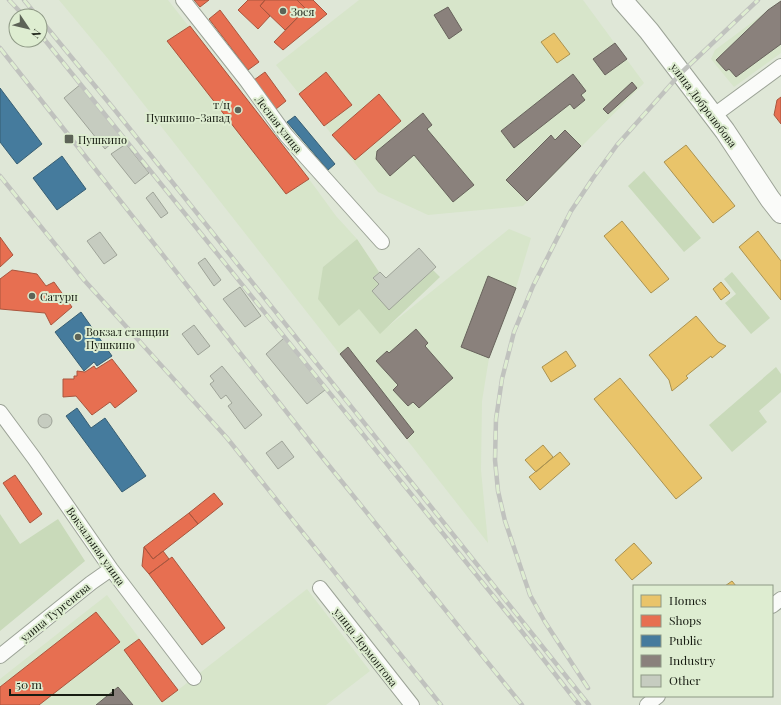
<svg xmlns="http://www.w3.org/2000/svg" width="781" height="705" font-family="'Playfair Display',serif">
  <rect width="100%" height="100%" fill="#dfe7d7"/>
  <!-- built -->
  <path fill="#d7e5ca" d="M59 0H168L309 179 336 216 357 239 323 267 380 333 509 229 531 238 516 288 489 358 482 401 481 470 488 543 109 60Z
    M359 0H583L644 83 523 206 428 215 378 192 276 65Z
    M781 1V53L734 87 711 59 715 50Z
    M307 589 370 671 326 705H0V679L107 595 178 690Z"/>
  <!-- green -->
  <path fill="#c9daba" d="M644 171 701 238 684 252 628 186Z
    M357 239 379 272 373 278 379 284 372 291 389 309 433 270 440 277 380 334 359 309 339 326 318 299 323 267Z
    M732 272 770 318 751 334 725 303 736 294 724 279Z
    M776 367 781 374V392L759 411 767 422 732 452 709 425Z
    M0 514 20 544 58 519 85 561 0 631Z"/>
  <!-- homes -->
  <path fill="#e9c46a" stroke="#aa9250" d="M554 33 570 54 557 63 541 42Z
    M686 145 735 206 713 223 664 162Z
    M622 221 669 279 651 293 604 236Z
    M758 231 781 261V300L739 247Z
    M721 282 730 293 721 300 713 289Z
    M696 316 718 342 726 346 712 358 711 356 686 376 688 378 672 391 669 380 649 355Z
    M566 351 576 366 551 382 542 367Z
    M620 378 702 478 676 499 594 399Z
    M543 445 553 457 536 472 525 460Z
    M560 452 570 464 540 490 529 477Z
    M634 543 652 563 632 580 615 560Z
    M732 581 736 586H725Z"/>
  <!-- shops -->
  <path fill="#e76f51" stroke="#a9563e" d="M194 0H209L200 7Z
    M248 0H265L260 6 270 16 258 29 238 10Z
    M265 0H297L306 9 285 30 260 6Z
    M297 0H313L327 14 283 50 274 42 306 9Z
    M220 10 259 62 248 70 209 19Z
    M190 26 309 179 286 194 167 41Z
    M265 72 286 101 276 109 254 80Z
    M326 72 352 105 324 126 299 94Z
    M379 94 401 121 355 160 332 135Z
    M781 97V124L774 115 777 100Z
    M0 237 13 255 0 267Z
    M12 270 37 274 46 286 54 282 72 307 51 325 45 313 0 309V279Z
    M112 359 137 391 115 408 110 402 92 415 76 396 63 397V379H74V376H77V371L85 372 94 366 96 369Z
    M15 475 42 514 30 523 3 483Z
    M214 493 223 504 198 524 189 513Z
    M189 513 198 524 153 559 144 547Z
    M144 547 153 559 163 551 169 559 149 574 142 566Z
    M172 557 225 628 202 645 149 574Z
    M96 612 120 642 39 705H0V687Z
    M139 639 178 690 162 702 124 650Z"/>
  <!-- public -->
  <path fill="#457b9d" stroke="#375e73" d="M0 88 42 144 17 164 0 142Z
    M295 116 335 164 328 170 287 122Z
    M62 156 86 189 57 210 33 178Z
    M81 312 112 356 97 366 94 362 84 371 55 332Z
    M77 408 91 428 105 418 146 476 122 492 66 416Z"/>
  <!-- industry -->
  <path fill="#8a817c" stroke="#68635c" d="M781 1V44L736 77 729 69 726 71 716 60 768 10Z
    M448 7 462 30 449 39 434 15Z
    M615 43 627 59 605 75 593 59Z
    M573 74 586 91 581 95 585 100 574 109 570 104 514 148 501 131Z
    M632 82 637 88 608 114 603 109Z
    M423 113 432 125 427 129 474 185 453 202 414 155 390 176 376 159 377 151Z
    M565 130 581 146 527 201 506 180 551 135 555 140Z
    M488 276 516 288 489 358 461 347Z
    M416 329 428 343 425 346 453 378 419 408 413 402 408 406 393 390 398 385 376 361 387 351 389 353Z
    M348 347 414 432 407 439 340 354Z
    M118 687 133 705H96Z"/>
  <!-- building -->
  <path fill="#c6ccc0" stroke="#9ea398" d="M81 84 122 134 105 149 64 98Z
    M126 144 149 173 135 184 111 154Z
    M153 192 168 213 161 218 146 198Z
    M100 232 117 255 104 264 87 241Z
    M419 248 436 267 389 310 372 291 379 284 373 278 380 272 386 278Z
    M205 258 221 280 214 286 198 263Z
    M240 287 261 316 245 327 223 299Z
    M194 325 210 346 198 355 182 334Z
    M284 338 325 390 307 404 266 354Z
    M222 366 262 415 245 429 228 406 232 403 226 395 221 399 210 384 214 381 210 376Z
    M38 421a7 7 0 1 1 14 0a7 7 0 1 1-14 0Z
    M282 441 294 457 278 469 266 453Z"/>
  <g fill="none" stroke-linecap="round" stroke-linejoin="round">
    <!-- street casing -->
    <g stroke="#9ca397" stroke-width="16">
      <path id="street" d="M183 0 246 80 286 135 382 242
        M713 116 781 66
        M0 412 34 458 111 569 194 678
        M320 588 412 705
        M772 606 781 599
        M0 656 91 583 111 569
        M647 705 658 696"/>
    </g>
    <!-- secondary casing -->
    <g stroke="#9ca397" stroke-width="22">
      <path id="secondary" d="M622 0 649 31 725 131 770 199 781 213"/>
    </g>
    <!-- street -->
    <use href="#street" stroke="#fafbf9" stroke-width="14"/>
    <!-- secondary -->
    <use href="#secondary" stroke="#fafbf9" stroke-width="20"/>
    <!-- rail casing -->
    <g stroke="#c0c2be" stroke-width="4.5">
      <path id="rail" d="M9 0 24 16
        M24 0 37 16
        M40 19 114 109 589 705
        M40 34 516 624 579 705
        M0 48 322 457 522 705
        M0 176 84 280 227 438 441 705
        M588 688 545 622 530 595 505 521 498 491 495 460 496 419 502 379 514 332 533 286 571 211 593 178 617 145 681 73 758 0"/>
    </g>
    <!-- rail -->
    <use href="#rail" stroke="#deedd1" stroke-width="3" stroke-dasharray="9" stroke-linecap="butt"/>
  </g>
  <!-- markers -->
  <g fill="#5d6357" stroke="#deedd1" stroke-width="1.5">
    <circle cx="283" cy="11" r="4"/>
    <circle cx="238" cy="110" r="4"/>
    <rect x="64" y="134" width="10" height="10" rx="2"/>
    <circle cx="32" cy="296" r="4"/>
    <circle cx="78" cy="337" r="4"/>
  </g>
  <g text-anchor="middle" dominant-baseline="central" stroke-width="4" stroke-linejoin="round" paint-order="stroke">
    <!-- poi labels -->
    <g font-size="11" fill="#171c12" stroke="#deedd1" text-anchor="start">
      <text x="291" y="11">Зося</text>
      <text x="230" y="104" text-anchor="end">т/ц<tspan x="230" dy="13">Пушкино-Запад</tspan></text>
      <text x="78" y="139">Пушкино</text>
      <text x="40" y="296">Сатурн</text>
      <text x="86" y="331">Вокзал станции<tspan x="86" dy="13">Пушкино</tspan></text>
    </g>
    <!-- street labels -->
    <g font-size="11" fill="#171c12" stroke="#deedd1">
      <text transform="translate(704 105) rotate(53)">улица Добролюбова</text>
      <text transform="translate(279 124) rotate(52)">Лесная улица</text>
      <text transform="translate(96 546) rotate(55)">Вокзальная улица</text>
      <text transform="translate(55 612) rotate(-39)">улица Тургенева</text>
      <text transform="translate(366 647) rotate(52)">улица Лермонтова</text>
    </g>
  </g>
  <!-- legend -->
  <rect x="633" y="585" width="140" height="112" fill="#deedd1" stroke="#8e9985"/>
  <rect x="641" y="595" width="20" height="12" fill="#e9c46a" stroke="#8e9985"/>
  <text x="669" y="605" font-size="12" fill="#171c12">Homes</text>
  <rect x="641" y="615" width="20" height="12" fill="#e76f51" stroke="#8e9985"/>
  <text x="669" y="625" font-size="12" fill="#171c12">Shops</text>
  <rect x="641" y="635" width="20" height="12" fill="#457b9d" stroke="#8e9985"/>
  <text x="669" y="645" font-size="12" fill="#171c12">Public</text>
  <rect x="641" y="655" width="20" height="12" fill="#8a817c" stroke="#8e9985"/>
  <text x="669" y="665" font-size="12" fill="#171c12">Industry</text>
  <rect x="641" y="675" width="20" height="12" fill="#c6ccc0" stroke="#8e9985"/>
  <text x="669" y="685" font-size="12" fill="#171c12">Other</text>
  <!-- north arrow -->
  <g transform="translate(28 28) rotate(125)"><circle r="19" fill="#deedd1" stroke="#8e9985"/>
  <path d="M0-3L7 15L0 10L-7 15Z" fill="#5d6357"/>
  <text y="-6" font-size="11" font-weight="bold" text-anchor="middle" fill="#171c12">N</text>
  </g>
  <!-- scale -->
  <path d="M10 689v6h103v-6" fill="none" stroke="#171c12" stroke-width="2"/>
  <text x="16" y="689" font-size="12" fill="#171c12" stroke="#deedd1" stroke-width="3" paint-order="stroke">50 m</text>
</svg>
